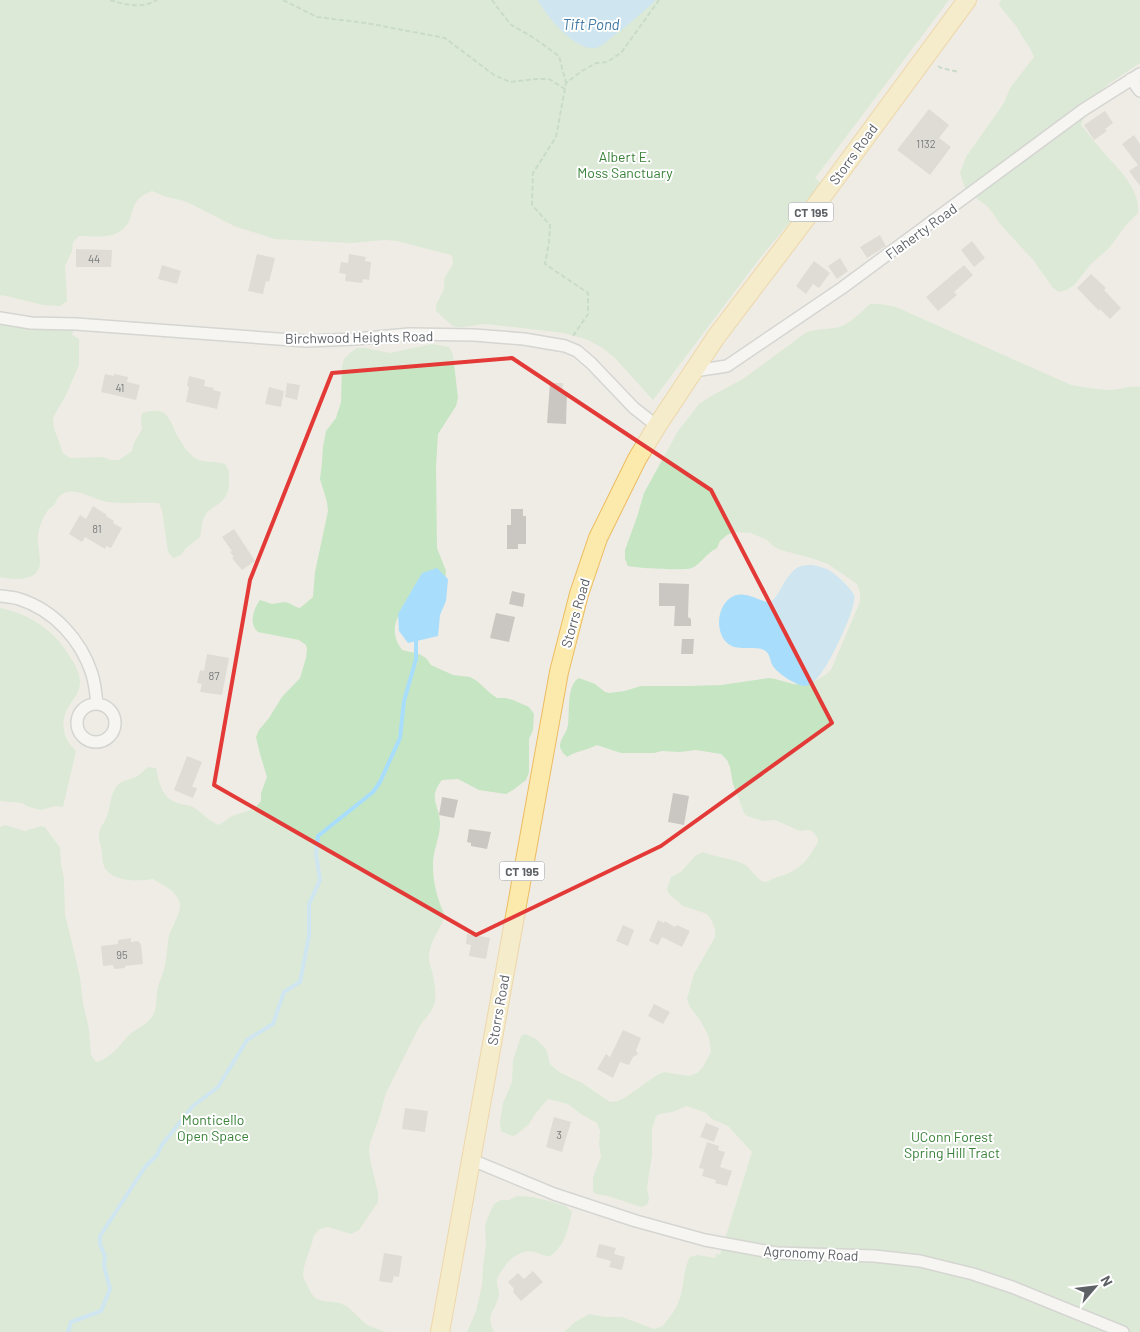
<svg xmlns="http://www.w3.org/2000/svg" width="1140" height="1332" font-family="Barlow,sans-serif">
  <rect width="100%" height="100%" fill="#efece5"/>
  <!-- green -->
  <path fill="#c5e5c3" d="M0 0H949L815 178 822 184 760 258 653 400 614 357 601 347 588 340 564 333 485 324 463 327H454L448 322 436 311C436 298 442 298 444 288 445 285 444 283 444 280 447 270 457 266 451 255L397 241 385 240 351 243 275 239 234 226 191 204 184 201 167 197 152 191C125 201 137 219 122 230 111 239 92 236 79 236L73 242 72 251 65 266 67 301 60 306 43 305 2 295 0 296Z
    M1001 0H1140V63L1110 83 1103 89 1095 105 1084 117 1081 125C1089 134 1096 144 1104 153 1119 170 1140 188 1138 213L1126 225 1110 247 1091 264 1074 285 1067 290 1059 292 1053 288 1034 261 1001 225 992 212 987 206 972 195 965 188 960 173 966 157 1004 103 1010 88 1034 57 1031 50 1022 36 1016 26 999 5Z
    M870 304H880L896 307 1071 385C1085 387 1098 390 1112 390 1122 389 1130 385 1140 387V1332H564L575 1322 589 1314 606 1317H622L654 1329 663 1326C668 1319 675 1311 678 1303 685 1288 682 1271 690 1257L698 1255 715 1258 716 1254 720 1255 752 1152 728 1126 712 1119 706 1113 687 1106 672 1112 660 1114 656 1116 652 1129V1155L647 1187 649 1199 648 1203 645 1206 641 1207 608 1196 596 1194 593 1191V1177L601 1157 599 1144 600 1131 597 1123 581 1114 568 1104 548 1099 535 1114 529 1124 516 1135 512 1136 501 1131 500 1122 503 1103 512 1082 513 1060 521 1036 525 1034 536 1039 545 1048 547 1052 550 1064 559 1072 582 1083 610 1102 618 1101 626 1097 657 1075 664 1072 689 1076 697 1073 703 1067 711 1052 710 1043 708 1035 700 1020 690 1007 687 999 694 974 715 937V929L712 921 707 914 683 906 669 894 667 889 671 877 681 872 695 856 703 852C715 857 734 859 744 864 751 868 758 881 764 882 768 882 771 879 775 878 779 876 783 876 786 874 804 867 809 857 818 842V838L812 831 808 830 800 831 775 820 763 821 747 816 744 813 733 784 730 767 727 760 721 754 696 750 680 752 662 751 654 753H621L597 745C587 750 576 751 567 757 564 754 561 751 560 747 559 740 567 733 568 725 570 713 566 685 579 678L595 684 605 692 609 693 625 691 641 686H688L721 685 769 678C778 679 785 682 793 684 808 685 821 680 831 670L857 609 860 601V593L857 584 828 564 811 558 781 550 773 546 767 540 751 533 734 532 727 535 720 541 717 548C706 553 701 564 692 568 686 571 636 568 628 566L625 559V550L637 517 644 493 678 431 699 404 713 395 743 379 804 334C815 328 823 330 835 328 848 326 860 313 870 304Z
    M0 320 74 328 72 335 79 339V365L65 397 56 412 53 419 54 428 63 453 70 458 103 457 111 460H119L132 451 134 443 142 429 141 421 142 413C147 412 153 410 158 411 170 412 173 429 178 437 182 444 189 454 195 458 202 463 215 461 225 464L229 471V488L226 496 221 502 207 512 203 520 200 537 186 548 181 555 173 558 168 552 162 510 159 503C142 502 125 504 108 502 94 500 77 487 64 493 58 496 57 500 54 505 52 507 50 508 48 510 43 517 39 527 38 535 37 544 40 553 40 562 40 582 14 580 0 577Z
    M432 344 449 347 453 355 458 398 456 406 438 434 436 467 437 548 446 571 445 580 421 585C406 605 383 624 402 650L419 654 426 658 431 665 453 675 470 677 477 681 490 693 497 698H505L513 700 529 707 534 714 533 730 529 739V772L526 780 513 790 506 794 479 790 458 779 442 780C427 799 440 805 440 824 440 838 432 853 433 867 433 883 438 901 445 916 440 930 430 940 429 956 428 961 431 967 432 971 434 981 438 997 433 1007 430 1015 422 1021 418 1029L386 1093 379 1118 370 1143 369 1151 370 1159 378 1193V1202L359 1230 351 1234 328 1227 320 1229 314 1235 312 1243 304 1267 303 1276 310 1291 315 1298 323 1301 340 1303 348 1307 367 1325 386 1332H0V827L5 825 25 831 41 826 45 827 60 848 61 865 64 878 65 914 80 977 83 1003 89 1029 91 1055 96 1062C110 1059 119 1046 128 1036 135 1029 146 1026 152 1017 157 1010 156 1000 157 992 158 983 163 975 165 966 167 956 167 946 169 936 172 926 181 914 180 904 178 891 162 885 153 879 138 882 107 882 103 863 102 860 102 855 102 852 101 846 98 839 99 833 100 827 105 822 107 816 111 806 110 795 116 787 121 780 130 780 136 777 140 775 144 770 148 767L156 768C159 782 162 799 178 803 183 805 189 805 193 807 203 813 208 821 219 825L232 816 248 811 256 807 261 801V793L267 777 260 754 256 737 259 730 269 718 282 697 300 678 306 658 307 649 306 645 299 640 258 632C248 624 254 608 260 600L272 604 285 602 289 603 296 607 300 608 313 597 315 572 328 511 327 502 320 479 322 463 323 447 326 431 336 418 341 402 342 366 344 359 350 353 357 348H365L390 353Z
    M0 608C30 614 55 631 70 657 75 664 80 673 80 682 80 692 74 698 69 706 59 721 63 740 76 751L63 807 55 806 41 810 29 807 22 803 0 801Z
    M517 1196 533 1197 549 1201 566 1206 572 1212C568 1229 565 1246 550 1256 543 1256 542 1254 535 1252 523 1249 511 1257 505 1266 502 1270 498 1275 497 1280 496 1286 501 1292 498 1299 493 1314 486 1315 494 1332H467L476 1311 482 1285 483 1267 486 1244 485 1227 487 1219 494 1204 501 1200H509Z"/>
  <!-- water -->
  <path fill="#a8ddfc" d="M538 0H656C641 14 627 26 611 38 607 41 601 47 595 48 575 51 546 16 538 0Z
    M812 565C817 566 822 567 827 569 834 572 851 588 854 595 858 606 830 662 822 672 818 678 812 685 805 686 797 686 777 673 773 666 769 660 771 654 764 650 760 648 754 648 749 648 745 648 739 648 734 647 715 641 715 610 729 599 744 586 763 606 772 601 774 599 777 595 779 592 784 583 791 569 801 566 804 565 809 565 812 565Z
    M437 568 448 579 446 601 440 615 438 636 408 643 399 631 398 614 422 573Z"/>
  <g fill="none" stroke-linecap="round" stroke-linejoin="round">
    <!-- stream -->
    <path stroke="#a8ddfc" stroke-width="4" d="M68 1332 71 1322 101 1311 110 1289 104 1266 105 1256 100 1244V1236L145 1167 157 1155 161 1146 193 1106 218 1087 247 1040 273 1024 284 992 300 982 309 936V904L320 880 316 854 318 836 373 792 380 782 400 738 404 701 416 659V641"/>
  </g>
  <!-- building -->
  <path fill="#cac7c2" d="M929 109 949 125 939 138 951 147 930 175 897 150Z
    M1105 111 1113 123 1105 129 1107 131 1094 140 1084 125Z
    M1134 135 1140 144V186L1129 171 1138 165 1122 144Z
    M880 235 886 246 867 258 860 247Z
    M972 241 985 258 974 267 961 250Z
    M76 249 112 250 111 267H76Z
    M257 254 275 258 269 282 266 281 263 294 248 291Z
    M349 254 366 257 365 261 371 262 369 280 363 279 362 283 345 281 346 274 339 273 341 262 348 263Z
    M840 258 848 271 837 279 828 266Z
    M814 261 830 273 819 288 813 284 806 294 796 286Z
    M162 265 181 271 177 284 158 279Z
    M964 265 973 275 954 292 957 295 938 311 926 297Z
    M1091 274 1106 288 1104 290 1121 308 1110 319 1100 309 1099 311 1077 288Z
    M105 374 114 376V374L128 377 127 382 140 385 136 400 101 392Z
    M189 376 205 380 204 386 214 388 213 390 221 392 217 409 186 402 189 387 187 386Z
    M287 383 300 385 297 400 285 397Z
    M550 383H563L562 393H567L566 424 547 423Z
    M269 387 284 391 281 407 265 404Z
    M93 506 107 515 106 516 114 521 113 523 122 528 111 548 106 546 105 549 85 537 82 542 69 534 80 515 86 519Z
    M511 509H523V516H526V544H518V549H507V525H511Z
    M234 529 255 561 242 570 232 558 234 557 230 552 232 551 222 537Z
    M659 583 689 584 688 617 691 619V626H674L675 606H659Z
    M512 591 525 594 523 607 509 604Z
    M496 613 515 617 509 642 490 638Z
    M682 639H694L693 654H681Z
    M207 654 229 658 222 695 200 692 202 684 197 683 200 670 204 671Z
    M187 756 202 762 192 787 197 788 193 798 174 790Z
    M673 793 689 796 684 825 668 822Z
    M442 797 458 800 454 818 439 815Z
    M469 829 491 832 487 849 471 846V843L467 842Z
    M658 920 664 923 665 921 675 927 677 925 690 931 682 947 662 937 658 945 649 941Z
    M623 925 634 930 628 946 616 941Z
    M467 934 490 938 486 959 469 956 471 945 466 944Z
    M131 938V942L138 941 141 944 143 964 125 966V968L114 969 113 965 103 966 101 946 118 944V940Z
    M654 1004 670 1012 663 1024 648 1016Z
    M623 1030 641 1038 636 1050 638 1054 633 1057 629 1065 620 1062 613 1078 597 1069 606 1054 610 1057Z
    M405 1108 428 1111 425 1132 402 1129Z
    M554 1117 571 1122 562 1152 546 1147Z
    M706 1123 719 1128 714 1142 700 1137Z
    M707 1142 719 1146 718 1150 725 1152 720 1167 732 1171 727 1186 715 1183 716 1180 702 1176 704 1169 699 1168Z
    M599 1244 616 1248 614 1254 625 1257 622 1270 609 1267 611 1261 596 1257Z
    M384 1253 402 1256 399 1277 394 1276 392 1283 379 1281Z
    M533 1271 543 1282 521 1301 513 1292 514 1289 508 1282 518 1273 524 1279Z"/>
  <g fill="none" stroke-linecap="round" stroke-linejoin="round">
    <!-- street casing -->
    <g stroke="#b5b8bb" stroke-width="14">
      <path id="street" d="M1131 79 1140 91
        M0 318 31 323 76 324 306 341 355 339 409 334 474 335 524 339 565 346 577 351 591 363 634 408 657 426
        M694 371 727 366 842 288 1083 110 1140 74
        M0 596C6 597 13 597 19 599 54 610 81 640 92 674 95 684 96 694 97 704
        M77 723a19 19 0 1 1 38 0a19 19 0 1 1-38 0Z
        M472 1160 554 1194 636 1221 705 1240 776 1253 874 1256 920 1261 973 1274 1012 1287 1123 1332"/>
    </g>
    <!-- primary casing -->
    <g stroke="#ecbc61" stroke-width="20">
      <path id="primary" d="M440 1332 559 672 579 594 598 538 637 459 657 426 716 337 813 209 967 0"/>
    </g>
    <!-- path -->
    <path stroke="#9cc6a6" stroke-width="2" stroke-dasharray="5 2.5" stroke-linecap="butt" d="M110 0C126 5 142 9 157 0
      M283 0 317 17 366 23 445 38 494 75 510 82 536 79H549L565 89
      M492 0 510 24 534 38 559 56 566 83
      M938 66 941 68 959 72
      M573 336 588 314V293L545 264 549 243 550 225 532 205 533 173 556 137 566 83 582 71 596 63 607 62 621 53 659 0"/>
    <!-- street -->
    <use href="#street" stroke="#fff" stroke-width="11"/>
    <!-- primary -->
    <use href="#primary" stroke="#fceaad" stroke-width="18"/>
  </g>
  <!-- marked area -->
  <path d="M0 0H1140V1332H0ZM512 358 711 490 832 723 661 846 476 935 214 785 250 580 332 373Z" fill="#efece5" fill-opacity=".55" fill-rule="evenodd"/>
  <path fill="none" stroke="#e33937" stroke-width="4" stroke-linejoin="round" d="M512 358 711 490 832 723 661 846 476 935 214 785 250 580 332 373Z"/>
  <g text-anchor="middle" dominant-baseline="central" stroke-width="4" stroke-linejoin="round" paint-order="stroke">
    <!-- number labels -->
    <g font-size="11" fill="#787a7c">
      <text x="926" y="143">1132</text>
      <text x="94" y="258">44</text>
      <text x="120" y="387">41</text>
      <text x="97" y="528">81</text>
      <text x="214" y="675">87</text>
      <text x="122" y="954">95</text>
      <text x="559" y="1134">3</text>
    </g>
    <!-- shield labels -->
    <g fill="#fff" stroke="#8e9093" stroke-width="1">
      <rect x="788.5" y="202.5" width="45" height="19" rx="4"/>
      <rect x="499.5" y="861.5" width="45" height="19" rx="4"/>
    </g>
    <g font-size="12" font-weight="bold" fill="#5d6165">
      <text x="811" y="212">CT 195</text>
      <text x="522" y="871">CT 195</text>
    </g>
    <!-- street labels -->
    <g font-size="14" fill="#5d6165" stroke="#fff">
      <text transform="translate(853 154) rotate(-54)">Storrs Road</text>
      <text transform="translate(921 231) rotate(-36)">Flaherty Road</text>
      <text transform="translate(359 337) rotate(-1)">Birchwood Heights Road</text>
      <text transform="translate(575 613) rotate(-74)">Storrs Road</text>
      <text transform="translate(498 1010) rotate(-80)">Storrs Road</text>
      <text transform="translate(811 1253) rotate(3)">Agronomy Road</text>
    </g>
    <!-- park labels -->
    <g font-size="14" fill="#398138" stroke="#fff">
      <text x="625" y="156">Albert E.<tspan x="625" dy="16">Moss Sanctuary</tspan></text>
      <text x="213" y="1119">Monticello<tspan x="213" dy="16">Open Space</tspan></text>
      <text x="952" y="1136">UConn Forest<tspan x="952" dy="16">Spring Hill Tract</tspan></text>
    </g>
    <!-- water labels -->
    <g font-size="15" font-style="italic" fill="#4279a5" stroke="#fff">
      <text x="591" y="24">Tift Pond</text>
    </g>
  </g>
  <!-- north arrow -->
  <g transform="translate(1095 1287) rotate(62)" stroke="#ffffff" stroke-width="4" paint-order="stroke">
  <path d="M0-4L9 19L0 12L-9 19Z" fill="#5d6165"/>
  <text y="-8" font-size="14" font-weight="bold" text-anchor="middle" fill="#5d6165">N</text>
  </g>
</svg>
